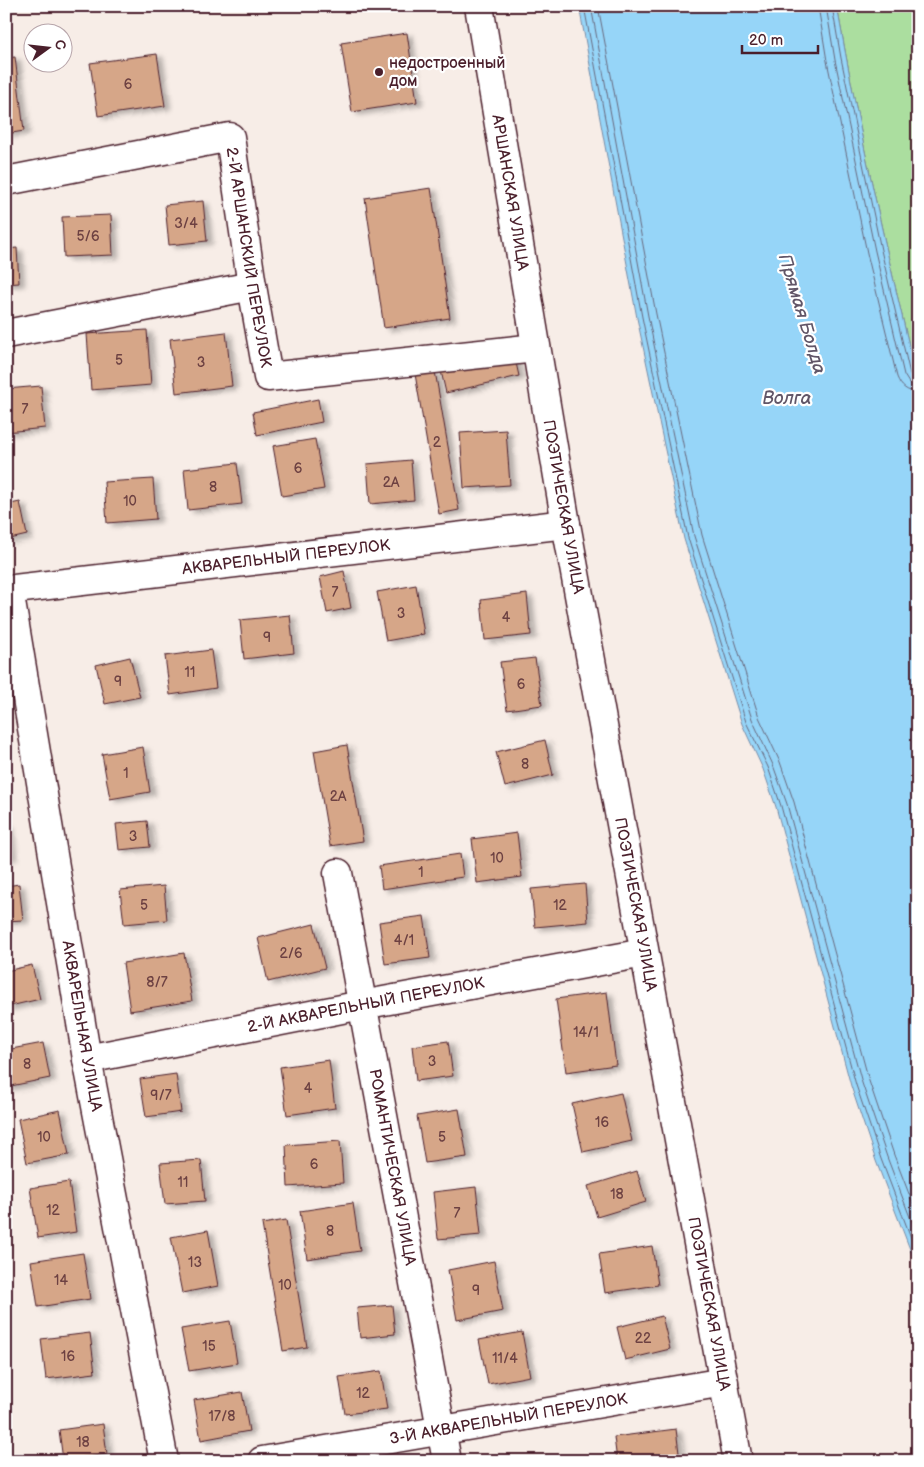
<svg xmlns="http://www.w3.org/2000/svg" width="924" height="1467" font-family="'Balsamiq Sans',sans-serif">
  <defs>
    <filter id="shadow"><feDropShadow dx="5.5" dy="3" stdDeviation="2.5" flood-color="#0004"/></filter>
  </defs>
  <rect width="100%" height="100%" fill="#f7ede7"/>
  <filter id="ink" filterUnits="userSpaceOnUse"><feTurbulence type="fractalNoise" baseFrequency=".02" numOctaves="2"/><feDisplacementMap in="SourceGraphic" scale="10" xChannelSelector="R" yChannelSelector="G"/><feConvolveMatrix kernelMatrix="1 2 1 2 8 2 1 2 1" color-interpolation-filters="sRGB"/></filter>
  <g filter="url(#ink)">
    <!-- green -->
    <path fill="#abde9f" stroke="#7a7e65" d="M837 6H918V383C888 258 859 133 837 6Z"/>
    <!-- water -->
    <path fill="#96d5f8" stroke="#788ca6" d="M579 6H837C859 133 888 258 918 383V1270L876 1161 851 1086 776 807 763 769 742 724 684 539 637 318Z"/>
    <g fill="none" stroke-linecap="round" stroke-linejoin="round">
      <!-- shore -->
      <path stroke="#68687d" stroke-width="1" d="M584 6 642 317 688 538 746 722 768 767 781 806 856 1085 881 1159 918 1256
        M591 6 648 316 694 536 752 719 773 765 787 804 862 1083 887 1157 918 1238
        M598 6 656 314 702 535 759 717 780 762 794 802 869 1081 894 1155 918 1217
        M818 6 827 61 867 253 897 377C901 387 907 392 918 392
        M826 6 835 60 875 251 904 375 909 383 918 385
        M832 6 841 58 881 250 910 374 913 378H918"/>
    </g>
    <!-- building -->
    <path fill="#d6a688" stroke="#4a1f2b" filter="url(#shadow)" d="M407 33 417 102 352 112 341 43Z
      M157 54 165 106 98 116 90 63Z
      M15 57 24 131 6 134V58Z
      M431 188 450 318 384 328 365 198Z
      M203 201 207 241 169 245 165 205Z
      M111 215 113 255 64 257 62 217Z
      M17 248 19 283 6 284V249Z
      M147 330 151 385 91 390 87 334Z
      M226 332 232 386 176 393 170 339Z
      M514 354 519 376 446 393 441 371Z
      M435 371 459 510 439 514 415 374Z
      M41 386 45 428 6 432V389Z
      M318 399 322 422 257 435 253 412Z
      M506 430 510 485 464 488 460 433Z
      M315 439 324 489 282 496 273 446Z
      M411 460 414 500 370 504 367 464Z
      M237 463 242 504 188 510 184 469Z
      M153 479 156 519 107 523 104 482Z
      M20 502 27 535 6 540V505Z
      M344 571 351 608 327 613 320 577Z
      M416 585 424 634 386 641 377 592Z
      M527 594 531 635 485 640 481 600Z
      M290 615 294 653 244 659 240 620Z
      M211 650 216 688 170 695 165 656Z
      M130 657 140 697 105 704 96 665Z
      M535 658 542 705 507 710 500 662Z
      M545 740 553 775 505 787 496 752Z
      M347 745 363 841 330 846 314 751Z
      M143 747 150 792 110 799 102 754Z
      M147 821 150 847 119 850 116 824Z
      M6 824H8L11 857 6 858Z
      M517 833 522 877 477 883 472 839Z
      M460 854 463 877 382 889 379 866Z
      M19 884 23 920 6 921V886Z
      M585 884 588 922 535 927 531 889Z
      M164 886 167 920 124 924 120 890Z
      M424 916 430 958 385 964 379 922Z
      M314 924 325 968 268 982 258 938Z
      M184 953 192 1001 130 1011 123 963Z
      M32 965 40 999 6 1007V971Z
      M607 992 616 1065 566 1072 556 999Z
      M448 1041 453 1076 416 1081 412 1046Z
      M43 1043 50 1078 6 1087V1050Z
      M329 1060 335 1108 287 1115 280 1067Z
      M176 1074 181 1112 146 1117 140 1079Z
      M621 1093 632 1141 583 1152 572 1104Z
      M459 1109 467 1157 425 1163 417 1116Z
      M60 1110 69 1155 27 1163 18 1119Z
      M340 1141 343 1183 288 1187 286 1145Z
      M201 1160 205 1201 165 1204 160 1163Z
      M637 1171 646 1202 597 1217 588 1186Z
      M69 1182 76 1232 38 1238 30 1188Z
      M476 1187 481 1235 438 1239 433 1192Z
      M353 1203 360 1251 307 1259 300 1211Z
      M286 1220 307 1347 283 1351 262 1224Z
      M208 1230 218 1286 182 1293 171 1237Z
      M652 1246 658 1285 605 1293 599 1254Z
      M83 1253 90 1299 38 1307 31 1261Z
      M494 1261 503 1311 457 1320 448 1270Z
      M392 1305 395 1334 360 1338 357 1308Z
      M662 1316 670 1349 625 1360 617 1327Z
      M230 1321 237 1363 189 1371 181 1329Z
      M522 1332 530 1376 488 1384 479 1340Z
      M90 1333 95 1373 46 1379 41 1339Z
      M381 1371 387 1409 345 1414 339 1377Z
      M242 1392 249 1431 201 1440 194 1400Z
      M103 1424 107 1454 63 1460 59 1430Z
      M676 1429 680 1461H617L614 1437Z"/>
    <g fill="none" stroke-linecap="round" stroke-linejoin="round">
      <!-- minor casing -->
      <g stroke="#4a1f2b" stroke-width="31">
        <g id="minor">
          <path id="s1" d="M479 6 566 524 738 1461"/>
          <path id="s2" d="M6 181 230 137 252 286 268 377 536 348"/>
          <path d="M6 334 252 286"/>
          <path id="s3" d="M6 590 566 524"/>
          <path id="s4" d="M9 590 87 1059 164 1461"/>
          <path id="s5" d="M338 873 447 1461"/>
          <path id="s6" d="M87 1059 362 1005 644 953"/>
          <path id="s7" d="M262 1461 724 1382"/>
        </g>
      </g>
      <!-- minor -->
      <use href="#minor" stroke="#fff" stroke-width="28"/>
    </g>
  </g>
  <!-- markers -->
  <circle fill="#4a1f2b" stroke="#fff" stroke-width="2" cx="379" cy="72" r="5"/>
  <g text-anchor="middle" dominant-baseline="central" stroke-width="4.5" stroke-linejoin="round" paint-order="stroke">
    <!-- number labels -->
    <g font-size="14" fill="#6d4142">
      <text x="128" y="84">6</text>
      <text x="186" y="223">3/4</text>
      <text x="88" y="236">5/6</text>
      <text x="119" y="360">5</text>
      <text x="201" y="362">3</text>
      <text x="25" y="409">7</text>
      <text x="437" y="442">2</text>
      <text x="298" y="468">6</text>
      <text x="391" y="482">2А</text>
      <text x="213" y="487">8</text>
      <text x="130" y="501">10</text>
      <text x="335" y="592">7</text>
      <text x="401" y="613">3</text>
      <text x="506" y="617">4</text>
      <text x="267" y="637">9</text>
      <text x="190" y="672">11</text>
      <text x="118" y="681">9</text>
      <text x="521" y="684">6</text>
      <text x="525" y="764">8</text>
      <text x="126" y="773">1</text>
      <text x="338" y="796">2А</text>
      <text x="133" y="836">3</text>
      <text x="497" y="858">10</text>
      <text x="421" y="872">1</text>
      <text x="144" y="905">5</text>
      <text x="560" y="905">12</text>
      <text x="404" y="940">4/1</text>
      <text x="291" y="953">2/6</text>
      <text x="157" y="982">8/7</text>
      <text x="586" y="1032">14/1</text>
      <text x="432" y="1061">3</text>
      <text x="27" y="1064">8</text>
      <text x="308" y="1088">4</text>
      <text x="161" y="1095">9/7</text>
      <text x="602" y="1122">16</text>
      <text x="44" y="1137">10</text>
      <text x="442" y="1137">5</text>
      <text x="314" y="1164">6</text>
      <text x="183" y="1182">11</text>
      <text x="617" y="1194">18</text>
      <text x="53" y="1210">12</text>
      <text x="457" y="1213">7</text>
      <text x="330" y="1231">8</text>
      <text x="195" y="1262">13</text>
      <text x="61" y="1280">14</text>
      <text x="285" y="1285">10</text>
      <text x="476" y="1290">9</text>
      <text x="643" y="1338">22</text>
      <text x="209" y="1346">15</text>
      <text x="68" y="1356">16</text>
      <text x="505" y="1358">11/4</text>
      <text x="363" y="1393">12</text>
      <text x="222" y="1416">17/8</text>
      <text x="83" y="1442">18</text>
    </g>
    <!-- poi labels -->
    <g font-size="16" fill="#4a1f2b" stroke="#fff" text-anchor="start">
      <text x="389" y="63">недостроенный<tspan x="389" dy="18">дом</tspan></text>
    </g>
    <!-- street labels -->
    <g font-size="16" fill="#4a1f2b" stroke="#fff">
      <text stroke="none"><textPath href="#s1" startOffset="189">АРШАНСКАЯ УЛИЦА</textPath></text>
      <text stroke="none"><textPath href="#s2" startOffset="350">2-Й АРШАНСКИЙ ПЕРЕУЛОК</textPath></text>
      <text stroke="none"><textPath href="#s1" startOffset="508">ПОЭТИЧЕСКАЯ УЛИЦА</textPath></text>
      <text stroke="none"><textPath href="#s3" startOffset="282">АКВАРЕЛЬНЫЙ ПЕРЕУЛОК</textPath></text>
      <text stroke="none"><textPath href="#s1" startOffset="912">ПОЭТИЧЕСКАЯ УЛИЦА</textPath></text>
      <text stroke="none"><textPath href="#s6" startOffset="284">2-Й АКВАРЕЛЬНЫЙ ПЕРЕУЛОК</textPath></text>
      <text stroke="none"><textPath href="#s4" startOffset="442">АКВАРЕЛЬНАЯ УЛИЦА</textPath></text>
      <text stroke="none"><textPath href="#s5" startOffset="299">РОМАНТИЧЕСКАЯ УЛИЦА</textPath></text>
      <text stroke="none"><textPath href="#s1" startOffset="1318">ПОЭТИЧЕСКАЯ УЛИЦА</textPath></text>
      <text stroke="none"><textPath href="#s7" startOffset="250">3-Й АКВАРЕЛЬНЫЙ ПЕРЕУЛОК</textPath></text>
    </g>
    <!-- water labels -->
    <g font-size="18" font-style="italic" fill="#615668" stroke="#fff">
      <text transform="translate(802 314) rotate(73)">Прямая Болда</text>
      <text x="787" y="398">Волга</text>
    </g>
  </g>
  <!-- margin -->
  <rect width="924" height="1467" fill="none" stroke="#fff" stroke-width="25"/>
  <rect x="12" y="12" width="899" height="1442" fill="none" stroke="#4a1f2b" stroke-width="2" filter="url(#ink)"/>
  <!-- north arrow -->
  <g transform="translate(48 48) rotate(75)"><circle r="24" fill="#ffffff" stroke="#b7a5aa"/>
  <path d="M0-4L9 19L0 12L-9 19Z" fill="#4a1f2b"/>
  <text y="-8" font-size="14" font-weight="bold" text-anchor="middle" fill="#4a1f2b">С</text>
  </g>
  <!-- scale -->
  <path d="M742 45v8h76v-8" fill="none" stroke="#4a1f2b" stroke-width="2.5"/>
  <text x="749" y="45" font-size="15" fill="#4a1f2b" stroke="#ffffff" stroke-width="4" paint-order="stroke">20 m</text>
</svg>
